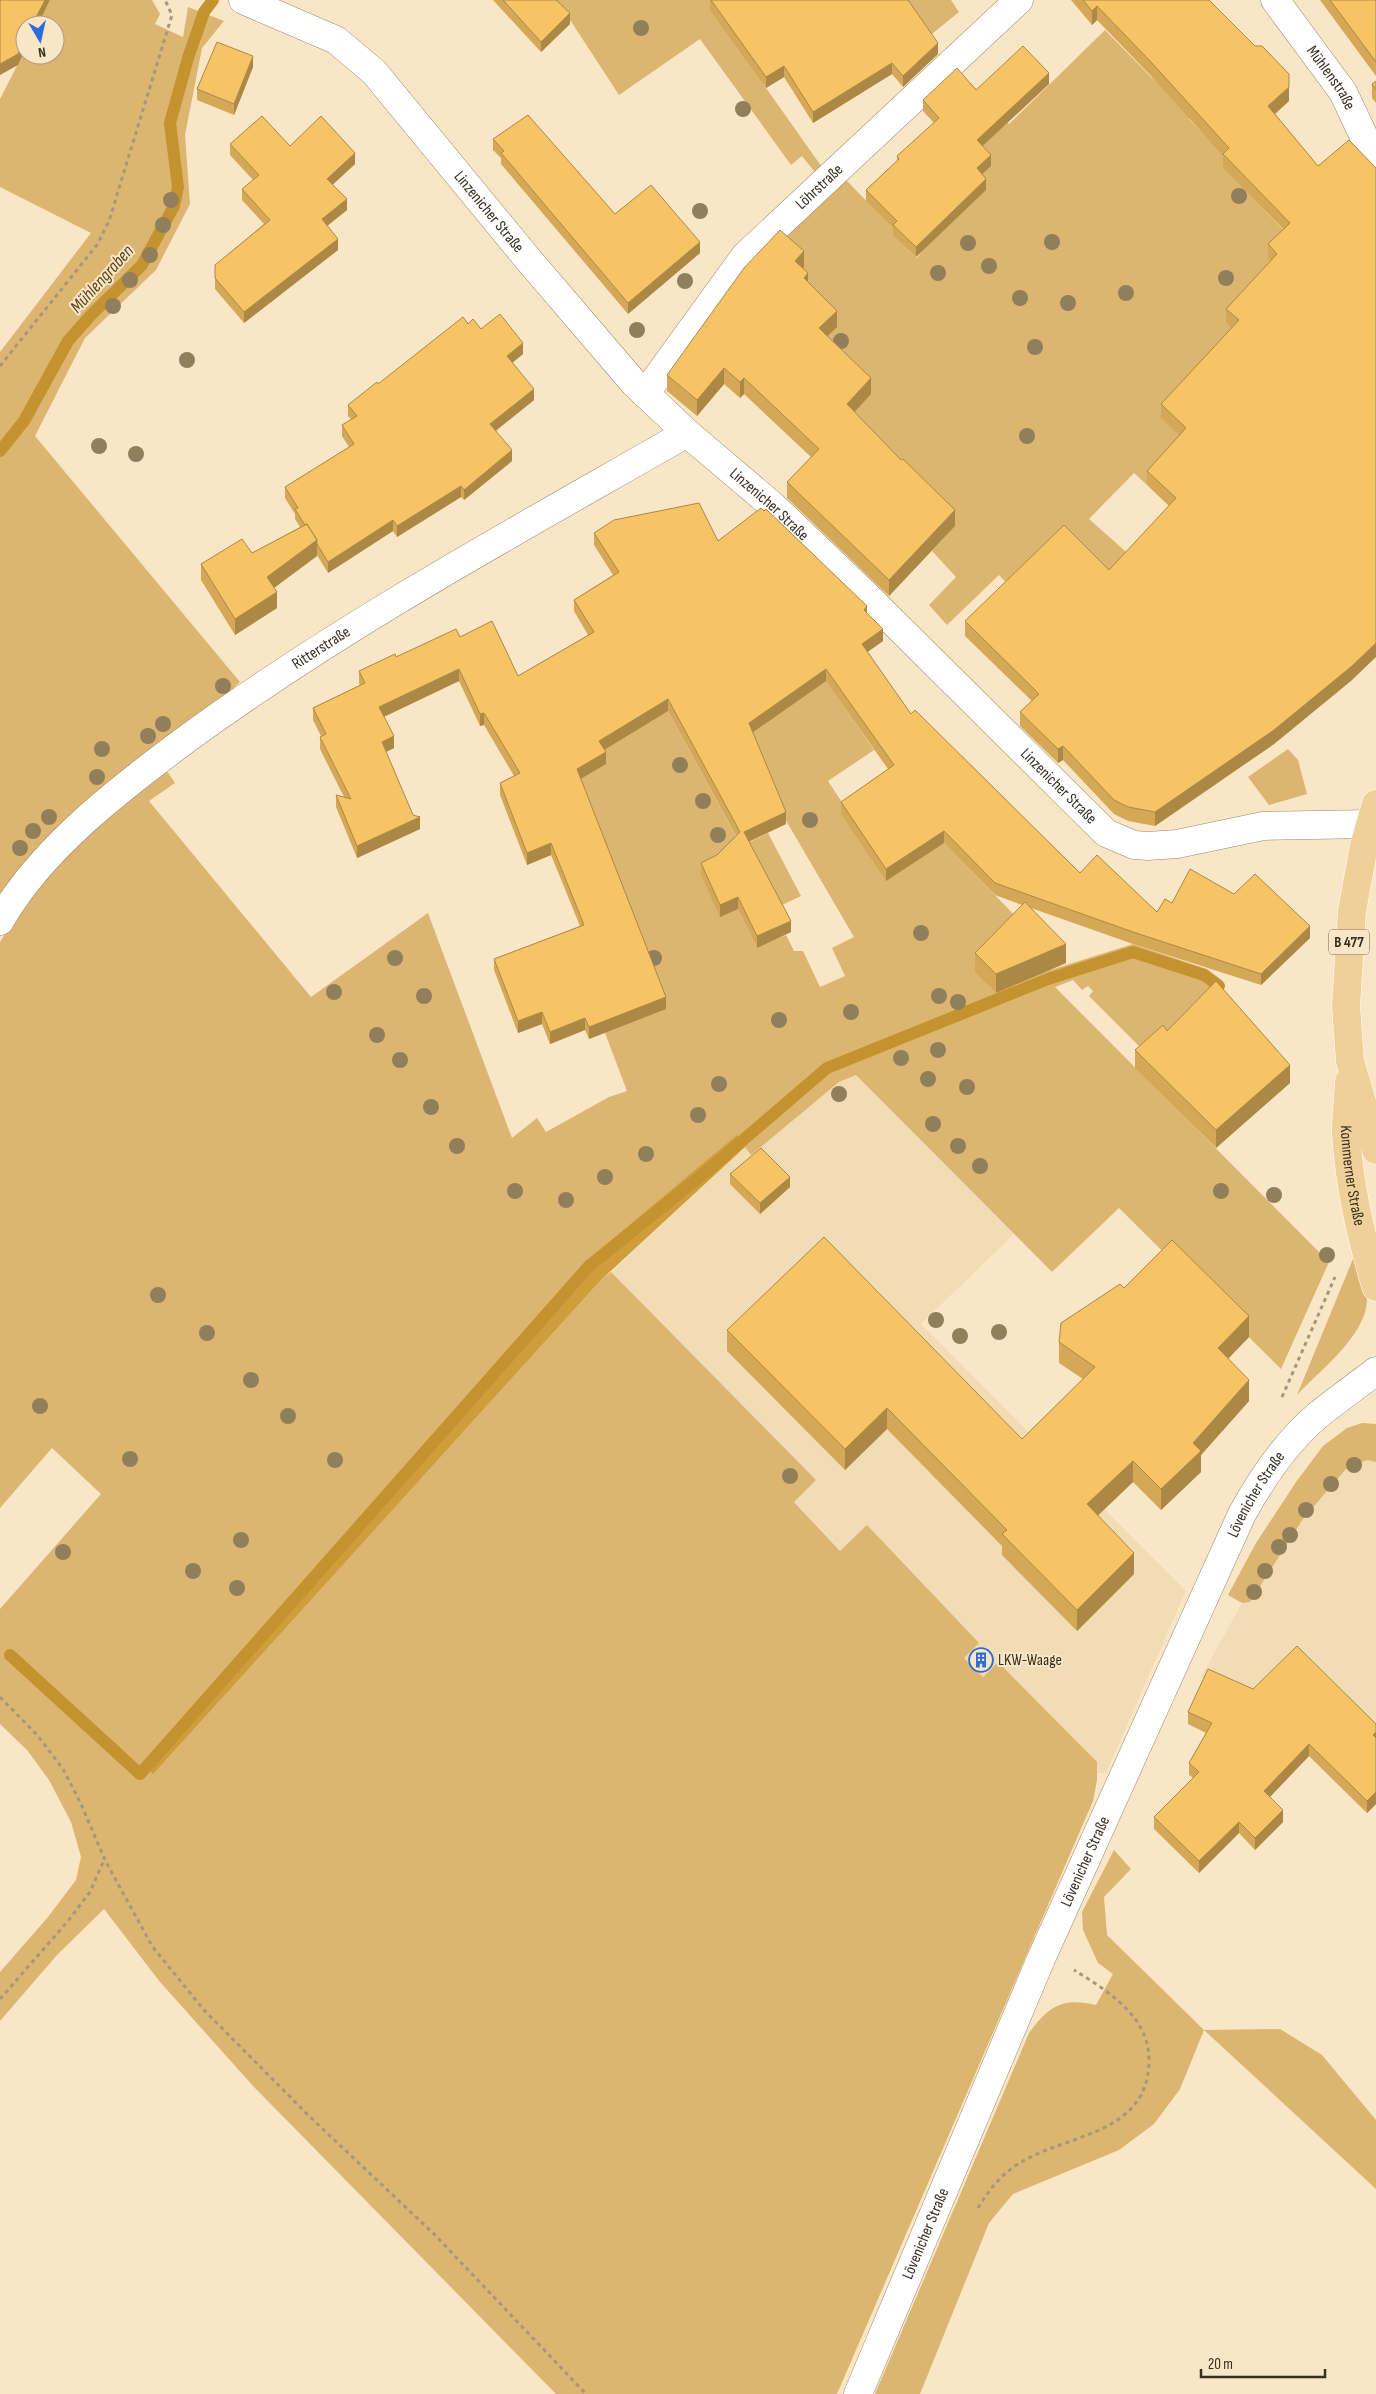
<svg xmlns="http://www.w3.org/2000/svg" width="1376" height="2394" font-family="'Sofia Sans Condensed',sans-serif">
  <rect width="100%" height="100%" fill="#f9e6c7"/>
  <!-- built -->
  <path fill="#f2dcb5" d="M856 1075 1014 1234 921 1324 1186 1591 1106 1773H1074L841 1551 593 1289 745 1147 751 1154 839 1082Z
    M1367 1460 1376 1462V1804L1367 1813 1252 1701 1201 1677 1242 1603 1250 1602 1303 1519 1346 1469Z"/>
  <!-- green -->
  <path fill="#dcb571" d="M50 0H152L160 14 155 24 183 37 188 7 224 21 202 48 185 135 190 204 156 270 85 338 35 436 240 682 0 900V352L91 233 0 187V99L25 50V55H55V25H38Z
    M557 0H725L711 10 824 170 818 176 802 156 791 165 700 39 619 95Z
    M900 0H951L959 12 927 38Z
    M1105 30 1151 77 1195 112 1189 119 1230 162 1224 168 1290 237 1186 442 1147 485 1134 473 1089 519 1133 558 1112 581 1012 589 999 575 947 625 929 605 956 577 932 551 955 526 831 396 795 277 803 267 768 252 846 180 897 232 893 236 917 258 977 179 979 154 961 73 1009 124Z
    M826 680 874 750 828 781 847 810 943 842 1032 933 976 972 996 993 1047 971 1133 944 1207 969 1223 981 1149 1056 1089 996 1093 991 1088 986 1082 990 1073 980 1055 987 1329 1262 1281 1369 1119 1208 1052 1272 856 1075 839 1082 751 1155 737 1136 585 1262 143 1764 153 1773 601 1280 611 1272 816 1480 794 1502 840 1551 867 1525 979 1643 964 1658 983 1677 998 1662 1097 1762V1780L1093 1801 837 2394H556L254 2087 160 1982 104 1909 57 1955 0 2021V1972L48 1917 76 1880 81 1857 71 1822 49 1780 27 1750 0 1724V1609L101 1494 52 1448 0 1508V942L27 899 85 833 165 768 175 783 149 801 311 997 428 913 512 1138 537 1118 546 1132 609 1097 627 1091 605 1033 577 781 595 745 668 711 740 844 720 916 738 909 757 948 786 935 794 951H803L820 987 845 976 832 948 854 937 781 812 749 735Z
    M1288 749 1298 760 1307 794 1269 805 1248 777Z
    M768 833 801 896 778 907 745 844Z
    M1355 1254C1359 1268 1367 1286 1367 1299 1367 1335 1320 1370 1297 1395Z
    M1362 1423 1376 1424V1462L1367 1460 1346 1469 1303 1519 1250 1602 1242 1603 1228 1595 1256 1543 1296 1482 1323 1446 1347 1428Z
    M1114 1850 1131 1869 1104 1897 1107 1935 1204 2030 1280 2029 1322 2055 1376 2120V2189L1204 2030 1180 2089 1154 2124 1119 2150 1013 2194 989 2223 920 2394H875L1029 2033C1049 2006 1062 1997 1096 2005L1113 1974 1098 1963 1083 1930 1082 1912Z"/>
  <!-- forest -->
  <path fill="#cf9d3c" d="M737 1135 745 1147 601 1280 153 1774 142 1764 585 1262Z"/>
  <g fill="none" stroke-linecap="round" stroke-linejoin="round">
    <!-- stream -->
    <path stroke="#c4922f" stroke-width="12" d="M0 451 24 421 68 341 90 316 142 265 174 206 178 187 170 123 188 58 204 12 213 0
      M10 1655 140 1774 589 1266 707 1171 827 1068 1048 979 1133 952 1204 975 1219 986"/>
    <!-- minor casing -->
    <g stroke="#99886b" stroke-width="29">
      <g id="minor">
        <path id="s1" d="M1275 0 1343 92 1376 162"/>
        <path id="s2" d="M645 394 745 256 1019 0"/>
        <path id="s3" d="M0 921C41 848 122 787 188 738 346 623 518 530 687 433"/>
      </g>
    </g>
    <!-- tertiary casing -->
    <g stroke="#99886b" stroke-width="29">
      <g id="tertiary">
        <path id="s4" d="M858 2394 1041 1959 1242 1514C1262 1478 1286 1442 1317 1416 1336 1400 1357 1386 1376 1371"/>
      </g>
    </g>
    <!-- secondary casing -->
    <g stroke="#99886b" stroke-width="29">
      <g id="secondary">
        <path id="s5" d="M243 0 336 40 374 72 527 258 634 383 687 433 773 506 865 594 1106 833 1134 845 1148 846 1177 844 1263 826 1369 824"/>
      </g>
    </g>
    <!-- primary casing -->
    <g stroke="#fff" stroke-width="29">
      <g id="primary">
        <path d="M1376 804 1364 846 1352 911 1346 1006 1350 1061 1376 1150"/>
        <path id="s6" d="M1349 1082C1348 1099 1346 1116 1346 1132 1349 1186 1361 1236 1376 1287"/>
      </g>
    </g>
    <!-- path -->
    <path stroke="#a49780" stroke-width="3" stroke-dasharray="4 4" stroke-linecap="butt" d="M0 366 97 245 109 221 172 15 165 0
      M1282 1397 1335 1277
      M0 1697 38 1736 63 1769 81 1804 105 1860 152 1946 203 2009 310 2117 433 2233 586 2394
      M0 1999 68 1921 90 1892 104 1860
      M978 2208C991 2187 1003 2172 1025 2160 1071 2134 1148 2133 1149 2061 1150 2017 1108 1991 1074 1970"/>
    <!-- minor -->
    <use href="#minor" stroke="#fff" stroke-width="28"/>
    <!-- tertiary -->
    <use href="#tertiary" stroke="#fff" stroke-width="28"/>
    <!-- secondary -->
    <use href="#secondary" stroke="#fff" stroke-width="28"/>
    <!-- primary -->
    <use href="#primary" stroke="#eed098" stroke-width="28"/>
  </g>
  <!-- trees -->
  <g fill="#917e5a">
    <circle cx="641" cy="28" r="8"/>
    <circle cx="743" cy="109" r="8"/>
    <circle cx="1239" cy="196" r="8"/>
    <circle cx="171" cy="200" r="8"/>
    <circle cx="700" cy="211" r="8"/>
    <circle cx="163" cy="225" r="8"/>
    <circle cx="1052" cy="242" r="8"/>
    <circle cx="968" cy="243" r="8"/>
    <circle cx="150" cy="255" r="8"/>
    <circle cx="989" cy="266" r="8"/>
    <circle cx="938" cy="273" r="8"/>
    <circle cx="1226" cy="278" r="8"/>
    <circle cx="130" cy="280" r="8"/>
    <circle cx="685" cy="281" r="8"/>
    <circle cx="1126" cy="293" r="8"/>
    <circle cx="1020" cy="298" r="8"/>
    <circle cx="1068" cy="303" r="8"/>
    <circle cx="113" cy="306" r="8"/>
    <circle cx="637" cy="330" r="8"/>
    <circle cx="841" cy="341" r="8"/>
    <circle cx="1035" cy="347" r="8"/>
    <circle cx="187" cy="360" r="8"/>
    <circle cx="1027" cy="436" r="8"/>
    <circle cx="99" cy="446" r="8"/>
    <circle cx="136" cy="454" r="8"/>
    <circle cx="223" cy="686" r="8"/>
    <circle cx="163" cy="724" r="8"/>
    <circle cx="148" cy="736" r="8"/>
    <circle cx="102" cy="749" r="8"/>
    <circle cx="680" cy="765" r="8"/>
    <circle cx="97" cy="777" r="8"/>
    <circle cx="703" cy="801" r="8"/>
    <circle cx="49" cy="817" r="8"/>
    <circle cx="810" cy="820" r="8"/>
    <circle cx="33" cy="831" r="8"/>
    <circle cx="718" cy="835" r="8"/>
    <circle cx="20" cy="848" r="8"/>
    <circle cx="921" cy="933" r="8"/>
    <circle cx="395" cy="958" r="8"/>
    <circle cx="654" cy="958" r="8"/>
    <circle cx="334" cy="992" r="8"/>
    <circle cx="424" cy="996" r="8"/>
    <circle cx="939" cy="996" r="8"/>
    <circle cx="958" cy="1002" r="8"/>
    <circle cx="851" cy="1012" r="8"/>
    <circle cx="779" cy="1020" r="8"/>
    <circle cx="377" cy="1035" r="8"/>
    <circle cx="938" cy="1050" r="8"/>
    <circle cx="901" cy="1058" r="8"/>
    <circle cx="400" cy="1060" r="8"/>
    <circle cx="928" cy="1079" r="8"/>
    <circle cx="719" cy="1084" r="8"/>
    <circle cx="967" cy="1087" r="8"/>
    <circle cx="839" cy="1094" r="8"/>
    <circle cx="431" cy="1107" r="8"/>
    <circle cx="698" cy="1115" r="8"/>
    <circle cx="933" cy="1124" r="8"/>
    <circle cx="457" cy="1146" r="8"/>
    <circle cx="958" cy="1146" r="8"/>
    <circle cx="646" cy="1154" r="8"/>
    <circle cx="980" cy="1166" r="8"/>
    <circle cx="605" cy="1177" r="8"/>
    <circle cx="515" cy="1191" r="8"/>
    <circle cx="1221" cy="1191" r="8"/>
    <circle cx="1274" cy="1195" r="8"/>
    <circle cx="566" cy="1200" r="8"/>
    <circle cx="1327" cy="1255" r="8"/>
    <circle cx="158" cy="1295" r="8"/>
    <circle cx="936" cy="1320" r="8"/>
    <circle cx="999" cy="1332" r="8"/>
    <circle cx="207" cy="1333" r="8"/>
    <circle cx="960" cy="1336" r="8"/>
    <circle cx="251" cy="1380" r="8"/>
    <circle cx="40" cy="1406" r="8"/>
    <circle cx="288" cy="1416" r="8"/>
    <circle cx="130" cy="1459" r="8"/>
    <circle cx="335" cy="1460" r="8"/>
    <circle cx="1354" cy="1465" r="8"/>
    <circle cx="790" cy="1476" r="8"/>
    <circle cx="1331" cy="1484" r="8"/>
    <circle cx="1306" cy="1510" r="8"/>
    <circle cx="1290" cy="1535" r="8"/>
    <circle cx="241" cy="1540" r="8"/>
    <circle cx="1279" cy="1547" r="8"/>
    <circle cx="63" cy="1552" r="8"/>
    <circle cx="193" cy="1571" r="8"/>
    <circle cx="1265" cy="1571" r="8"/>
    <circle cx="237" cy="1588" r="8"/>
    <circle cx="1254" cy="1592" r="8"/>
  </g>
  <!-- wall -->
  <path fill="#d4a857" d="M493 0H559V2L570 24 541 52Z
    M710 0H908L938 54 903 87 892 74 813 123 784 77 766 88 710 10Z
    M1071 0H1209L1289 101 1275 114 1318 166 1352 680 1274 744 1155 826 1128 821 1114 814 1063 760 1058 763 1020 726V712L1032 701 965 636V621L1109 570 1169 506 1147 485V471L1179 435 1161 418V404L1232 328 1226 323V309L1271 261 1268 258V244L1283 229 1223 168V156L1151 76 1097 20 1092 25Z
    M1320 0H1376V76Z
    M253 67 234 115 197 100V89Z
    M1376 81V103L1372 98V84Z
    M1049 84 983 146 991 166 982 174 986 190 916 257 893 236V228L866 201V190L897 161V156L934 123 923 111V100L976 90Z
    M493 139 615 214 700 253 628 314 501 164V158L493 150Z
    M230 144 290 146 355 164 333 184 347 210 327 226 338 250 244 323 215 289V265L264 224 242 200V189L253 180 230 155Z
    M804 267 803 268 808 282 837 327 828 336 871 394 855 412 955 526 889 596 787 498V482L811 457 744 394 740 398 724 384 697 416 667 391V375Z
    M468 324 481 329 523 354 512 363 534 400 496 431 512 461 464 500 461 497 397 537 393 531 328 573 317 555V556L274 588 277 608 235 635 201 580V564L252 553 300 527 295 519V514L285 498V487L349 447 342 436V425L351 419 348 416V405L378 384Z
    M594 533 718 541 867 614 883 641 867 652 911 714 1080 873 1157 912 1172 903 1310 938 1261 985 1133 944 1031 908 1066 963 996 993 975 972V953L1022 905 995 895 944 843 886 881 841 814V802L888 769 826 681 753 732 786 824 749 841 791 932 757 948 738 909 720 917 701 875V863L717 855 736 836 668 711 604 750 606 764 580 779 666 1009 589 1039 585 1030 550 1044 542 1024 518 1033 494 970V959L580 926 551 855 527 865 500 795V783L514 776 484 725 480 726 459 681 384 717 394 748 386 752 413 815 420 829 357 858 336 807V795L344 797 320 749V737L321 736 313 720V708L360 685 359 683V671L396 657 460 637 518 676 588 635 574 611V600L613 575 594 545Z
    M1167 1031 1290 1083 1216 1148 1135 1068V1050Z
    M730 1174 790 1187 760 1214 730 1184Z
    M1124 1288 1249 1337 1228 1359 1249 1401 1201 1455V1472L1161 1510 1133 1482 1098 1515 1134 1574 1077 1631 1002 1555V1546L887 1429 845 1470 727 1351V1330L1022 1439 1083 1379 1059 1363V1342Z
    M1253 1689 1376 1724V1804L1367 1813 1309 1756 1270 1797 1283 1822 1255 1850 1239 1833 1199 1873 1154 1829V1817L1193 1778 1189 1775V1763L1206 1733 1188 1724V1712Z"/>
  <!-- shaded-wall -->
  <path fill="#ac8847" d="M45 0H50L38 25H32Z
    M1097 6V20L1092 25V11Z
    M570 13V24L541 52V42Z
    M25 39V50L18 65 0 75V64Z
    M938 43V54L903 87V76Z
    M253 56V67L234 115V104Z
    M892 63V74L813 123V112Z
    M784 66V77L766 88V77Z
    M1049 73V84L977 151V140Z
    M1289 87V101L1268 120V106Z
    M355 153V164L327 190V179Z
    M991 155V166L977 179V168Z
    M986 179V190L916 257V247Z
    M347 199V210L322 230V219Z
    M338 239V250L244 323V312Z
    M700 242V253L628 314V303Z
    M804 251V267L795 277V261Z
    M808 273V289L804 278Z
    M837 311V327L819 344V328Z
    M523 343V354L507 367V356Z
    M724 368V384L697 416V400Z
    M744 378V394L740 398V382Z
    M871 378V394L847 420V404Z
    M534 389V400L490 435V424Z
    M512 450V461L464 500V490Z
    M461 486V497L397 537V526Z
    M955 510V526L889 596V580Z
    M393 520V531L328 573V562Z
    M317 540V556L267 593V577Z
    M277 592V608L235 635V619Z
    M867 606V618L864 610Z
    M883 629V641L862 656V644Z
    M1376 643V657L1352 680 1274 744 1155 826V812Z
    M459 669V681L379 719V707Z
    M826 669V681L749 735V723Z
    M668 699V711L599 753V741Z
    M484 713V725L480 726V714Z
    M394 736V748L382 754V742Z
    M1063 746V760L1058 763V749Z
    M606 752V764L577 781V769Z
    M786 812V824L744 844V832Z
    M420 817V829L357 858V846Z
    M944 831V843L886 881V869Z
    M551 843V855L527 865V853Z
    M738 897V909L720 917V905Z
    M791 921V932L757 948V936Z
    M1310 926V938L1261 985V974Z
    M1066 944V963L996 993V974Z
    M666 997V1009L589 1039V1027Z
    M542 1012V1024L518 1033V1021Z
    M585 1018V1030L550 1044V1032Z
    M1290 1065V1083L1216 1148V1130Z
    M790 1177V1187L760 1214V1203Z
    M1249 1316V1337L1218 1369V1348Z
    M1249 1380V1401L1201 1455V1472L1161 1510V1489L1193 1443Z
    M887 1408V1429L845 1470V1449Z
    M1133 1461V1482L1087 1526V1504Z
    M1134 1553V1574L1077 1631V1610Z
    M1376 1732V1744L1373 1735Z
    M1309 1744V1756L1264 1803V1791Z
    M1376 1792V1804L1367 1813V1801Z
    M1283 1810V1822L1255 1850V1838Z
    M1239 1822V1833L1199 1873V1861Z"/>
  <!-- building -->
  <path fill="#f6c365" stroke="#ac8847" d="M0 0H45L32 25H25V39L18 54 0 64Z
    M503 0H556L570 13 541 42Z
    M711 0H908L938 43 903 76 892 63 813 112 784 66 766 77Z
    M1083 0H1209L1255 46H1262L1289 74V87L1268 106 1318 166 1349 140 1376 168V643L1352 666 1274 730 1155 812 1128 807 1114 800 1063 746 1058 749 1020 712 1039 694 965 621 1064 525 1109 570 1176 498 1147 471 1186 428 1161 404 1239 320 1226 309 1277 254 1268 244 1290 223 1223 154 1229 148 1151 62 1097 6 1092 11Z
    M1330 0H1376V62Z
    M217 42 253 56 234 104 197 89Z
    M1023 46 1049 73 977 140 991 155 977 168 986 179 916 247 893 225 897 221 866 190 899 159 897 156 939 118 923 100 957 68 976 90Z
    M1376 81V89L1372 84Z
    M528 115 615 214 651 185 700 242 628 303 501 153 504 151 493 139Z
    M262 116 290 146 321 116 355 153 327 179 347 199 322 219 338 239 244 312 215 278V265L270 220 242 189 259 175 230 144Z
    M780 230 804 251 795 261 808 273 804 278 837 311 819 328 871 378 847 404 901 460 903 459 955 510 889 580 787 482 819 449 744 378 740 382 724 368 697 400 667 375 744 268Z
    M500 314 523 343 507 356 534 389 490 424 512 450 464 490 461 486 397 526 393 520 328 562 317 544V540L307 524 305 525 295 509 298 508 285 487 354 444 342 425 357 416 348 405 377 382 378 384 463 317 468 324 473 319 481 329Z
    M699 503 718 541 761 508 764 511 766 509 867 606 864 610 883 629 862 644 911 714 915 710 1080 873 1097 855 1157 912 1165 899 1172 903 1190 869 1234 894 1255 874 1310 926 1261 974 1133 932 995 883 944 831 886 869 841 802 894 765 826 669 749 723 786 812 744 832 791 921 757 936 738 897 720 905 701 863 717 855 740 832 668 699 599 741 606 752 577 769 666 997 589 1027 585 1018 550 1032 542 1012 518 1021 494 959 584 925 551 843 527 853 500 783 520 773 484 713 480 714 459 669 379 707 394 736 382 742 413 815 420 817 357 846 336 795 351 799 320 737 326 734 313 708 365 683 359 671 395 654 396 657 456 629 460 637 492 621 518 676 594 632 574 600 619 572 594 533 614 520Z
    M307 524 317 540 267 577 277 592 235 619 201 564 242 539 252 553Z
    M1025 902 1066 944 996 974 975 953Z
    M1216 981 1290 1065 1216 1130 1135 1050 1163 1025 1167 1031Z
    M761 1148 790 1177 760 1203 730 1174Z
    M824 1237 1022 1439 1095 1367 1059 1342 1061 1323 1120 1284 1124 1288 1172 1240 1249 1316 1218 1348 1249 1380 1193 1443 1201 1451 1161 1489 1133 1461 1087 1504 1134 1553 1077 1610 1002 1534 1007 1530 887 1408 845 1449 727 1330Z
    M1297 1646 1376 1724V1732L1373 1735 1376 1738V1792L1367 1801 1309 1744 1264 1791 1283 1810 1255 1838 1239 1822 1199 1861 1154 1817 1199 1772 1189 1763 1212 1723 1188 1712 1208 1669 1253 1689Z"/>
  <!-- icons -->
  <defs>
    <g id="building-ring" transform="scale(1.25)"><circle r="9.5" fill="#f9e6c7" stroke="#2e6cda" stroke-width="1.5"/><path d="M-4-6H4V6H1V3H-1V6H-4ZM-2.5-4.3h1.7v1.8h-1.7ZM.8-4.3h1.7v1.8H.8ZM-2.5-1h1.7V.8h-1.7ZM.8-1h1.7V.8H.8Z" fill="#2e6cda"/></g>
  </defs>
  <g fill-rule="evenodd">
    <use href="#building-ring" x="981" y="1660"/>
  </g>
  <g text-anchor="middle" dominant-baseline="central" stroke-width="4" stroke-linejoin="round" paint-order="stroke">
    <!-- shield labels -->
    <rect fill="#f9e6c7" stroke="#706554" stroke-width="1" x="1329" y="929.5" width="40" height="25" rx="4"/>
    <g font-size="15" font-weight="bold" fill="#352e22">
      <text x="1349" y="942">B 477</text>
    </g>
    <!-- street labels -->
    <g font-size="16" fill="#352e22" stroke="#f9e6c7">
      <text stroke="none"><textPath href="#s1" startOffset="96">Mühlenstraße</textPath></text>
      <text stroke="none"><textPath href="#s2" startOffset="272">Löhrstraße</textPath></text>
      <text stroke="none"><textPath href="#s5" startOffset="332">Linzenicher Straße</textPath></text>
      <text stroke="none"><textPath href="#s5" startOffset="738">Linzenicher Straße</textPath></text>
      <text stroke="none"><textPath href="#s3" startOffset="425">Ritterstraße</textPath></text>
      <text stroke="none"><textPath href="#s5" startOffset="1142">Linzenicher Straße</textPath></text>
      <text stroke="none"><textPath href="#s6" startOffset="94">Kommerner Straße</textPath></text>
      <text stroke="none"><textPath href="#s4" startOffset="984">Lövenicher Straße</textPath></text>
      <text stroke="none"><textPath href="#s4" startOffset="579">Lövenicher Straße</textPath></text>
      <text stroke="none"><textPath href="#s4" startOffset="174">Lövenicher Straße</textPath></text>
    </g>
    <!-- poi labels -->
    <g font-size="16" fill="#352e22" stroke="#f9e6c7" text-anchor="start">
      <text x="998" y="1660">LKW-Waage</text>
    </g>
    <!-- water labels -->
    <g font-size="18" font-style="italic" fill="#5b461f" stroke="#f9e6c7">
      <text transform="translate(102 279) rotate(-48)">Mühlengraben</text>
    </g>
  </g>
  <!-- north arrow -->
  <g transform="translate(40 40) rotate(171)"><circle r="24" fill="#f9e6c7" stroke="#ab9c85"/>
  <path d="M0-4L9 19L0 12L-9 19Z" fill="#2e6cda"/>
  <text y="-8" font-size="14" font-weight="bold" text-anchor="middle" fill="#352e22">N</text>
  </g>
  <!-- scale -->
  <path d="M1201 2369v8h124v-8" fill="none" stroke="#352e22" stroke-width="2.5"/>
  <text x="1208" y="2369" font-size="15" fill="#352e22" stroke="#f9e6c7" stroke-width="4" paint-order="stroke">20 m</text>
</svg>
